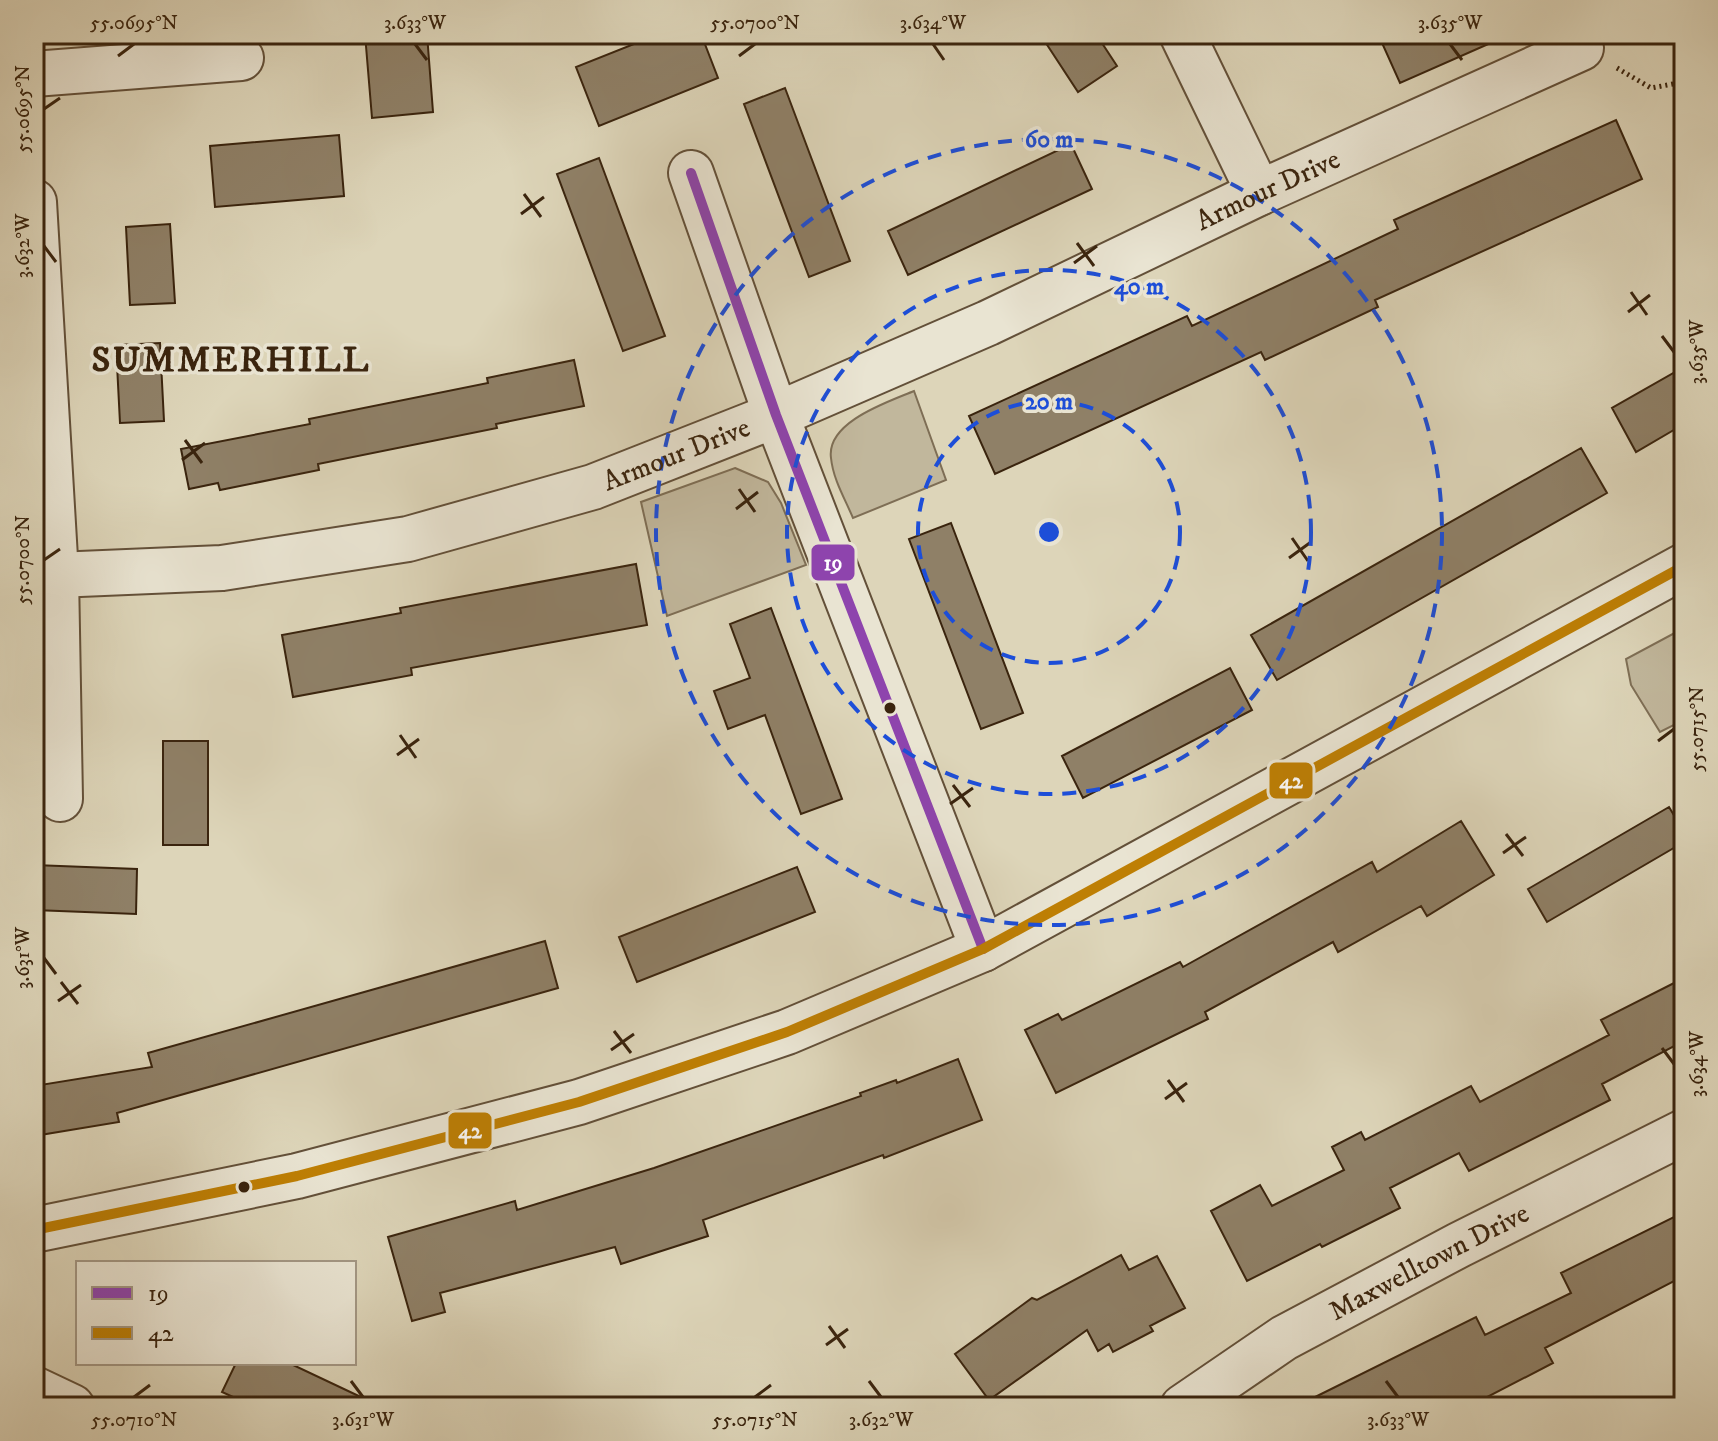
<svg xmlns="http://www.w3.org/2000/svg" width="1718" height="1441" font-family="'IM FELL DW Pica',serif">
  <rect width="100%" height="100%" fill="#ddd5b9"/>
  <filter id="stains"><feTurbulence type="fractalNoise" baseFrequency=".0025" numOctaves="4"/><feColorMatrix values="0 0 0 0 .2 0 0 0 0 .09 0 0 0 0 .02 0 0 0 .5 -.17"/></filter>
  <radialGradient id="worn" r=".72"><stop offset=".6" stop-color="#630" stop-opacity="0"/><stop offset="1" stop-color="#630" stop-opacity=".3"/></radialGradient>
  <!-- green -->
  <path fill="#c1b79c" stroke="#7e6e55" stroke-width="2" d="M914 391 946 480 853 518C845 499 833 479 831 458 826 422 888 402 914 391Z
    M735 468 768 482 781 503 806 565 667 616 641 502Z
    M1684 628V720L1660 732 1631 685 1626 659Z"/>
  <!-- building -->
  <path fill="#8f8067" stroke="#3a240e" stroke-width="2" d="M365 34H427L433 112 372 118Z
    M659 34H701L718 78 599 126 576 67Z
    M1040 34H1096L1117 66 1078 92Z
    M1378 34H1511L1400 83Z
    M785 88 850 261 809 277 744 104Z
    M1616 120 1642 179 1375 300 1378 307 1265 360 1261 352 995 474 969 416 1187 316 1192 326 1398 229 1394 220Z
    M339 135 344 196 215 207 210 146Z
    M1071 144 1092 189 908 275 888 231Z
    M599 158 665 336 623 351 557 174Z
    M170 224 175 303 130 305 126 227Z
    M160 343 164 421 120 423 116 345Z
    M574 360 584 406 496 424 497 428 318 464 319 470 220 490 218 483 189 489 181 449 310 424 309 419 488 383 487 378Z
    M1684 367V424L1636 452 1612 408Z
    M1581 448 1607 493 1277 680 1251 635Z
    M951 523 1023 713 981 729 909 539Z
    M636 564 647 625 411 668 412 675 293 697 282 635 401 613 400 608Z
    M771 608 842 799 801 814 765 715 728 729 714 691 750 678 730 624Z
    M1230 668 1252 710 1083 798 1062 756Z
    M163 741H208V845H163Z
    M1669 807 1684 832V842L1547 922 1528 889Z
    M1461 821 1494 875 1427 916 1421 906 1338 952 1333 942 1205 1012 1208 1019 1056 1093 1025 1030 1058 1014 1062 1020 1180 962 1183 967 1372 862 1377 872Z
    M34 865 137 869 136 914 34 910Z
    M797 867 815 912 637 982 619 937Z
    M545 941 558 988 117 1113 119 1122 34 1136V1086L152 1067 148 1053Z
    M1684 978V1041L1602 1084 1610 1100 1469 1171 1459 1153 1390 1188 1400 1208 1322 1247 1320 1244 1247 1281 1211 1211 1260 1185 1272 1206 1344 1170 1332 1147 1361 1132 1365 1140 1471 1086 1480 1102 1609 1035 1601 1020Z
    M958 1059 982 1120 884 1158 883 1155 703 1220 708 1236 621 1264 615 1247 440 1293 445 1312 412 1321 388 1237 515 1201 517 1210 654 1168 861 1096 860 1093 896 1080 897 1083Z
    M1684 1212V1276L1545 1348 1553 1363 1468 1407H1295L1476 1317 1485 1335 1571 1293 1561 1273Z
    M1121 1255 1129 1270 1157 1256 1185 1308 1150 1326 1153 1331 1113 1352 1109 1344 1098 1351 1087 1330 989 1400 955 1354 1032 1298 1037 1300Z
    M236 1363H289L382 1407H255L222 1392Z"/>
  <g fill="none" stroke-linecap="round" stroke-linejoin="round">
    <!-- minor casing -->
    <g stroke="#635039" stroke-width="48">
      <g id="minor">
        <path d="M1182 34 1259 193"/>
        <path d="M34 74 241 58"/>
        <path d="M691 173 776 415 983 949"/>
        <path d="M34 202 56 575 60 799"/>
        <path id="s1" d="M56 575 222 568 408 539 593 487 776 415 988 323 1259 193 1581 48"/>
        <path d="M34 1230 297 1176 579 1102 787 1032 983 949 1684 566"/>
        <path d="M34 1389 72 1407"/>
        <path id="s2" d="M1183 1407 1284 1338 1459 1245 1684 1132"/>
      </g>
    </g>
    <!-- path -->
    <path stroke="#3a240e" stroke-width="5" stroke-dasharray="2 4" stroke-linecap="butt" d="M1617 68 1651 88 1684 82"/>
    <!-- minor -->
    <use href="#minor" stroke="#e9e4d2" stroke-width="44"/>
    <!-- bus-1 casing -->
    <g stroke="#e9e4d2" stroke-width="16">
      <path id="bus-1" d="M691 173 776 415 983 949"/>
    </g>
    <!-- bus-2 casing -->
    <g stroke="#e9e4d2" stroke-width="16">
      <path id="bus-2" d="M34 1230 297 1176 579 1102 787 1032 983 949 1684 566"/>
    </g>
    <!-- bus-1 -->
    <use href="#bus-1" stroke="#8e44ad" stroke-width="10"/>
    <!-- bus-2 -->
    <use href="#bus-2" stroke="#be7f04" stroke-width="10"/>
  </g>
  <!-- ticks -->
  <path fill="none" stroke="#3a240e" stroke-width="3" d="M415 44 427 60M933 44 944 60M1450 44 1462 60M118 56 134 44M739 56 755 44M44 109 60 98M524 194 541 217M521 214 544 197M1077 243 1094 266M44 246 56 262M1074 263 1097 246M1631 292 1647 315M1628 312 1650 295M1662 336 1674 352M185 440 202 463M182 460 205 443M739 489 755 512M736 509 758 492M1292 538 1308 561M1289 558 1311 542M44 560 60 549M400 735 416 758M1658 741 1674 729M397 755 419 739M953 785 970 807M950 804 973 788M1506 834 1523 856M1503 853 1526 837M44 958 56 974M61 982 78 1004M58 1001 81 985M614 1031 631 1053M1662 1048 1674 1064M611 1050 634 1034M1168 1080 1184 1102M1165 1099 1187 1083M829 1326 845 1348M826 1345 848 1329M351 1381 363 1397M869 1381 881 1397M1386 1381 1398 1397M134 1397 150 1385M755 1397 771 1385"/>
  <!-- distance rings -->
  <g fill="none" stroke="#1d4ed8" stroke-width="4" stroke-dasharray="14 10">
    <circle cx="1049" cy="532" r="131"/>
    <circle cx="1049" cy="532" r="262"/>
    <circle cx="1049" cy="532" r="393"/>
  </g>
  <!-- markers -->
  <g fill="#3a240e" stroke="#e9e4d2" stroke-width="3">
    <circle cx="890" cy="708" r="7"/>
    <circle cx="244" cy="1187" r="7"/>
  </g>
  <g text-anchor="middle" dominant-baseline="central" stroke-width="7" stroke-linejoin="round" paint-order="stroke">
    <!-- street labels -->
    <g font-size="28" fill="#3a240e" stroke="#e9e4d2">
      <text stroke="none"><textPath href="#s1" startOffset="1284">Armour Drive</textPath></text>
      <text stroke="none"><textPath href="#s1" startOffset="636">Armour Drive</textPath></text>
      <text stroke="none"><textPath href="#s2" startOffset="286">Maxwelltown Drive</textPath></text>
    </g>
    <!-- district labels -->
    <g font-size="36" font-weight="bold" letter-spacing="2" fill="#3a240e" stroke="#e9e4d2">
      <text x="231" y="360">SUMMERHILL</text>
    </g>
  </g>
  <circle cx="1049" cy="532" r="12" fill="#1d4ed8" stroke="#e9e4d2" stroke-width="4"/>
  <g font-size="24" text-anchor="middle" font-weight="bold" fill="#1d4ed8" stroke="#e9e4d2" stroke-width="7" stroke-linejoin="round" paint-order="stroke">
    <text x="1049" y="147">60 m</text>
    <text x="1139" y="294">40 m</text>
    <text x="1049" y="409">20 m</text>
  </g>
  <g stroke="#e9e4d2" stroke-width="3">
    <rect x="810" y="543" width="46" height="39" rx="8" fill="#8e44ad"/>
    <rect x="1268" y="761" width="46" height="39" rx="8" fill="#be7f04"/>
    <rect x="447" y="1111" width="46" height="39" rx="8" fill="#be7f04"/>
  </g>
  <g font-size="22" text-anchor="middle" font-weight="bold" fill="#fff">
    <text x="833" y="570">19</text>
    <text x="1291" y="788">42</text>
    <text x="470" y="1138">42</text>
  </g>
  <!-- margin -->
  <rect width="1718" height="1441" fill="none" stroke="#ddd5b9" stroke-width="88"/>
  <!-- legend -->
  <rect x="76" y="1261" width="280" height="104" fill="#e9e4d2" stroke="#a39784" stroke-width="2"/>
  <rect x="92" y="1287" width="40" height="12" fill="#8e44ad" stroke="#a39784" stroke-width="2"/>
  <text x="148" y="1301" font-size="24" fill="#3a240e">19</text>
  <rect x="92" y="1327" width="40" height="12" fill="#be7f04" stroke="#a39784" stroke-width="2"/>
  <text x="148" y="1341" font-size="24" fill="#3a240e">42</text>
  <rect x="44" y="44" width="1630" height="1353" fill="none" stroke="#3a240e" stroke-width="3"/>
  <g font-size="20" text-anchor="middle" fill="#3a240e">
    <text x="134" y="29">55.0695°N</text>
    <text x="415" y="29">3.633°W</text>
    <text x="755" y="29">55.0700°N</text>
    <text x="933" y="29">3.634°W</text>
    <text x="1450" y="29">3.635°W</text>
    <text transform="translate(22 109) rotate(-90)" y="7">55.0695°N</text>
    <text transform="translate(22 246) rotate(-90)" y="7">3.632°W</text>
    <text transform="translate(1696 352) rotate(-90)" y="7">3.635°W</text>
    <text transform="translate(22 560) rotate(-90)" y="7">55.0700°N</text>
    <text transform="translate(1696 729) rotate(-90)" y="7">55.0715°N</text>
    <text transform="translate(22 958) rotate(-90)" y="7">3.631°W</text>
    <text transform="translate(1696 1064) rotate(-90)" y="7">3.634°W</text>
    <text x="134" y="1426">55.0710°N</text>
    <text x="363" y="1426">3.631°W</text>
    <text x="755" y="1426">55.0715°N</text>
    <text x="881" y="1426">3.632°W</text>
    <text x="1398" y="1426">3.633°W</text>
  </g>
  <rect width="100%" height="100%" filter="url(#stains)"/>
  <rect width="100%" height="100%" fill="url(#worn)"/>
</svg>
